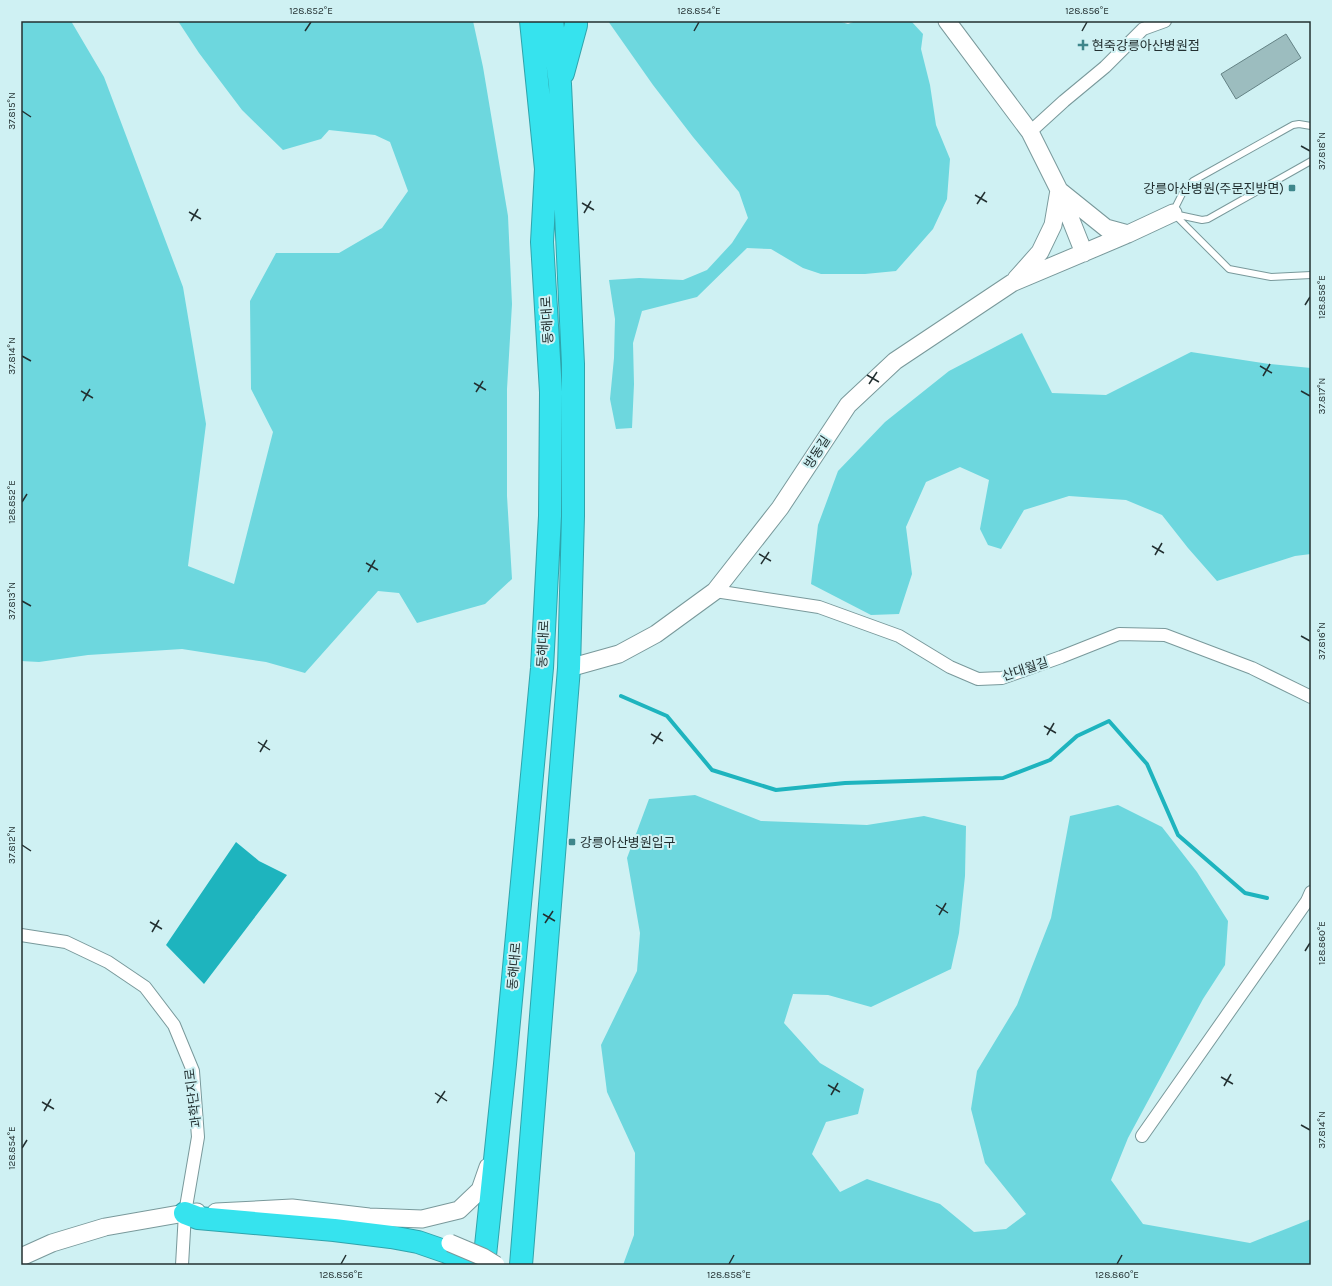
<svg xmlns="http://www.w3.org/2000/svg" width="1332" height="1286" font-family="Karla,'Noto Sans KR',sans-serif">
  <rect width="100%" height="100%" fill="#cff1f3"/>
  <!-- green -->
  <path fill="#6dd7de" d="M21 21H71L104 77 183 287 206 424 188 566 234 584 273 432 251 389 250 301 276 253H339L382 228 408 191 390 142 375 135 329 130 321 139 283 150 242 110 199 53 178 21H473L483 67 508 216 512 304 507 389V496L512 579 485 604 417 623 399 593 378 591 305 673 266 662 182 649 88 655 39 662 21 661Z
    M608 21H838L848 24 856 21H911L923 34 921 49 930 85 936 125 950 159 947 199 933 229 896 271 865 274H821L803 268 771 249 747 248 697 297 642 311 633 343 634 384 632 428 616 429 610 399 614 358 615 319 609 280 639 278 683 280 707 270 732 243 748 218 739 192 693 137 653 85Z
    M1022 333 1052 393 1106 395 1191 352 1269 364 1311 368V554L1295 556 1217 581 1188 548 1162 515 1126 500 1069 496 1024 510 1001 549 988 545 980 529 989 480 960 467 926 482 906 527 912 574 899 614 871 615 811 584 818 525 838 471 885 422 949 371Z
    M695 795 761 821 867 825 924 816 966 826 965 876 959 933 951 969 871 1007 828 995 793 994 784 1023 820 1063 864 1089 858 1114 826 1122 812 1154 840 1192 867 1179 940 1204 974 1232 1006 1229 1026 1214 985 1163 971 1109 977 1071 1017 1005 1051 918 1070 816 1118 805 1162 827 1197 872 1228 921 1225 965 1203 999 1128 1138 1111 1180 1143 1224 1250 1243 1311 1219V1265H623L634 1235 635 1153 607 1092 601 1045 637 971 640 933 627 858 649 799Z"/>
  <!-- water -->
  <path fill="#1eb4be" d="M236 842 259 861 287 875 204 984 166 945Z"/>
  <g fill="none" stroke-linecap="round" stroke-linejoin="round">
    <!-- stream -->
    <path stroke="#1eb4be" stroke-width="4" d="M621 696 667 716 712 770 776 790 845 783 1003 778 1050 760 1077 736 1109 721 1147 764 1178 835 1245 893 1267 898"/>
  </g>
  <!-- building -->
  <path fill="#9cbdbf" stroke="#648285" d="M1286 34 1301 58 1236 99 1221 74Z"/>
  <g fill="none" stroke-linecap="round" stroke-linejoin="round">
    <!-- lane casing -->
    <g stroke="#79999b" stroke-width="8">
      <path id="lane" d="M1173 212 1184 190 1193 181 1293 125 1299 124 1311 126
        M1174 214 1229 269 1271 277 1311 275
        M1174 214 1202 220 1208 219 1311 161"/>
    </g>
    <!-- street casing -->
    <g stroke="#79999b" stroke-width="14">
      <path id="street" d="M1030 132 1064 101 1105 67 1143 29 1165 21
        M715 591 819 607 899 636 950 667 978 679 1002 678 1061 657 1119 634 1165 635 1252 668 1311 697
        M21 935 66 942 108 962 145 987 174 1025 193 1071 198 1137 185 1213 182 1265
        M1142 1136 1307 901 1311 892"/>
    </g>
    <!-- secondary casing -->
    <g stroke="#79999b" stroke-width="19">
      <path id="secondary" d="M947 21 1030 132 1059 190 1084 253
        M1060 191 1106 228 1128 234
        M1016 279 1040 252 1053 225 1059 190
        M569 668 619 654 656 634 715 591 780 508 848 405 895 361 1012 283 1128 234 1173 213
        M216 1212 292 1208 369 1217 422 1219 459 1210 480 1190 488 1167
        M21 1257 52 1243 105 1227 185 1213 197 1212"/>
    </g>
    <!-- highway casing -->
    <g stroke="#2fa4ac" stroke-width="24">
      <path id="highway" d="M563 73 576 25V21
        M185 1213 198 1218 334 1230 391 1237 418 1242 447 1252 475 1265
        M484 1265 505 1064 542 668 550 516 551 392 542 242 546 169 531 21
        M521 1265 569 668 573 516V364L560 84 552 21"/>
    </g>
    <!-- lane -->
    <use href="#lane" stroke="#fff" stroke-width="6"/>
    <!-- street -->
    <use href="#street" stroke="#fff" stroke-width="12"/>
    <!-- secondary -->
    <use href="#secondary" stroke="#fff" stroke-width="17"/>
    <!-- highway -->
    <use href="#highway" stroke="#36e3ee" stroke-width="22"/>
    <!-- secondary-bridge casing -->
    <g stroke="#79999b" stroke-width="19" stroke-linecap="butt">
      <path id="secondary-bridge" d="M450 1243 483 1257 496 1265"/>
    </g>
    <!-- secondary-bridge -->
    <use href="#secondary-bridge" stroke="#fff" stroke-width="17"/>
  </g>
  <!-- ticks -->
  <path fill="none" stroke="#233031" stroke-width="1.5" d="M305 31 311 22M694 31 699 22M1082 31 1087 22M22 111 31 117M1301 146 1310 151M975 195 987 202M582 203 594 210M977 204 985 192M189 212 201 219M584 213 591 201M191 221 198 209M1305 305 1310 297M22 356 31 361M1260 366 1272 373M867 375 879 382M1263 376 1270 364M474 383 486 390M869 384 877 372M81 391 93 398M1301 391 1310 396M476 392 483 381M83 401 90 389M22 502 27 494M1152 546 1164 553M759 554 771 561M1155 555 1162 543M366 563 378 570M761 564 769 552M368 572 375 560M22 601 31 606M1301 636 1310 641M1044 726 1056 733M651 734 663 741M1047 735 1054 723M258 742 270 750M653 744 661 732M260 752 267 740M22 845 31 851M936 905 948 913M543 914 555 921M939 915 946 903M150 922 162 929M545 923 553 911M152 932 159 920M1305 951 1310 943M1221 1077 1233 1084M828 1085 840 1092M1224 1086 1231 1074M435 1093 447 1101M831 1095 838 1083M42 1102 54 1109M437 1103 445 1091M44 1111 51 1099M1301 1125 1310 1130M22 1148 27 1140M341 1264 346 1255M729 1264 734 1255M1117 1264 1122 1255"/>
  <!-- markers -->
  <g fill="#3e868b" stroke="#cff1f3" stroke-width="1.5">
    <path d="M1081 39h4v4h4v4h-4v4h-4v-4h-4v-4h4z"/>
    <rect x="1288" y="184" width="8" height="8" rx="2"/>
    <rect x="568" y="838" width="8" height="8" rx="2"/>
  </g>
  <g text-anchor="middle" dominant-baseline="central" stroke-width="4" stroke-linejoin="round" paint-order="stroke">
    <!-- poi labels -->
    <g font-size="13" fill="#233031" stroke="#cff1f3" text-anchor="start">
      <text x="1092" y="45">현죽강릉아산병원점</text>
      <text x="1284" y="188" text-anchor="end">강릉아산병원(주문진방면)</text>
      <text x="580" y="842">강릉아산병원입구</text>
    </g>
    <!-- street labels -->
    <g font-size="13" fill="#233031" stroke="#cff1f3">
      <text transform="translate(547 320) rotate(-93)">동해대로</text>
      <text transform="translate(817 452) rotate(-57)">방동길</text>
      <text transform="translate(543 644) rotate(-87)">동해대로</text>
      <text transform="translate(1025 669) rotate(-18)">산대월길</text>
      <text transform="translate(514 966) rotate(-85)">동해대로</text>
      <text transform="translate(193 1098) rotate(-97)">과학단지로</text>
    </g>
  </g>
  <!-- border -->
  <rect width="1332" height="1286" fill="none" stroke="#cff1f3" stroke-width="44"/>
  <rect x="22" y="22" width="1288" height="1242" fill="none" stroke="#233031" stroke-width="1.5"/>
  <g font-size="10" text-anchor="middle" fill="#233031">
    <text x="311" y="14">128.852°E</text>
    <text x="699" y="14">128.854°E</text>
    <text x="1087" y="14">128.856°E</text>
    <text transform="translate(11 111) rotate(-90)" y="4">37.815°N</text>
    <text transform="translate(1321 151) rotate(-90)" y="4">37.818°N</text>
    <text transform="translate(1321 297) rotate(-90)" y="4">128.858°E</text>
    <text transform="translate(11 356) rotate(-90)" y="4">37.814°N</text>
    <text transform="translate(1321 396) rotate(-90)" y="4">37.817°N</text>
    <text transform="translate(11 502) rotate(-90)" y="4">128.852°E</text>
    <text transform="translate(11 601) rotate(-90)" y="4">37.813°N</text>
    <text transform="translate(1321 641) rotate(-90)" y="4">37.816°N</text>
    <text transform="translate(11 845) rotate(-90)" y="4">37.812°N</text>
    <text transform="translate(1321 943) rotate(-90)" y="4">128.860°E</text>
    <text transform="translate(1321 1130) rotate(-90)" y="4">37.814°N</text>
    <text transform="translate(11 1148) rotate(-90)" y="4">128.854°E</text>
    <text x="341" y="1278">128.856°E</text>
    <text x="729" y="1278">128.858°E</text>
    <text x="1117" y="1278">128.860°E</text>
  </g>
</svg>
